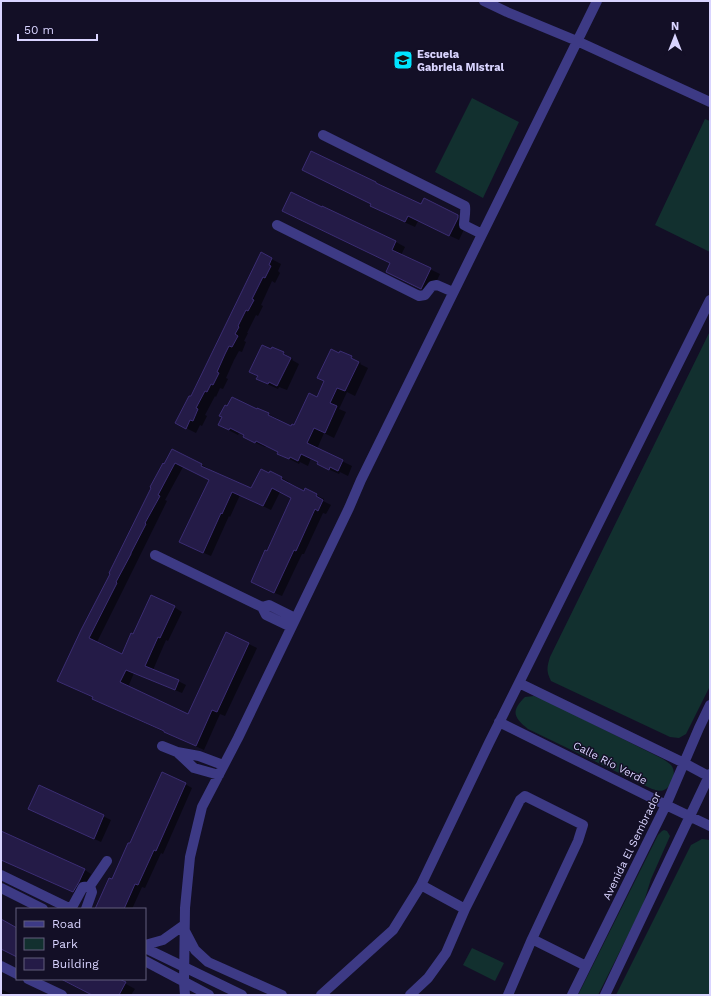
<svg xmlns="http://www.w3.org/2000/svg" width="711" height="996" font-family="'Work Sans',sans-serif">
  <rect width="100%" height="100%" fill="#130f26"/>
  <!-- green -->
  <path fill="#12302f" d="M472 98 519 122 483 198 435 172Z
    M705 119 710 121V252L655 225Z
    M710 331V686L686 734 679 738 670 737 551 681C546 671 547 667 550 657Z
    M534 696 545 700 663 759C666 761 669 763 671 765 677 772 673 786 664 790 660 792 656 790 652 789L528 729C513 717 511 711 525 697Z
    M664 830 667 831 670 836 651 879 643 905 598 995H578L658 835 662 831Z
    M702 839 710 840V995H616L691 845Z
    M472 948 504 963 495 981 463 965Z"/>
  <!-- shadow -->
  <path fill="#0007" d="M376 183 421 206 458 216 468 221 459 240 418 221 415 227 380 211Z
    M292 216 396 242 405 247 401 255 440 274 431 293 387 272 391 263Z
    M262 254 281 264 278 271 280 273 275 283 272 281 261 305 263 306 258 316 256 315 247 333H248L244 341 246 342 242 352 239 351 234 360 226 378 228 379 223 389 220 388 216 397 215 396 205 415 207 416 202 426 200 425 196 433 186 428 192 398Z
    M341 352 361 363 360 364 368 368 355 396 347 392 339 409 346 412 334 438 324 433 317 449 352 466 348 476 340 472 339 474 328 469 319 462 311 458 308 466 300 462 299 464 278 453 279 452 266 446 265 447 254 442 245 435 239 433 238 435 219 425 257 411 258 409 278 419V421L292 428 294 426 318 398Z
    M283 353 293 359 292 360 299 364 287 390 279 387 278 389 267 384 258 378 259 377 250 372Z
    M172 450 202 465 209 469V470L251 489 270 475 271 472 289 482 288 484 304 492 316 495 324 499 323 501 331 505 326 514 323 513 304 554H302L282 596 259 586 267 552 292 498 280 492 271 510 240 495 230 517 229 516 211 556 188 546 210 480 183 467 165 500 167 501 124 588 97 642 123 655 134 635 174 607 182 612 168 641 166 640 153 670 178 681 186 685 182 693 134 673 128 687 188 715 226 633 257 648 225 716 220 714 204 750 101 703 94 698 66 685 165 465Z
    M185 784 192 788 163 854 161 853 145 888 142 887 132 909H96L112 881 131 845Z
    M40 786 111 820 101 842 36 812Z
    M1 832 85 870 91 874 80 895 1 859Z
    M60 979H117L135 989 131 995H94L82 989V990Z
    M1 989 13 995H1Z"/>
  <!-- building -->
  <path fill="#241b47" stroke="#3b2d73" d="M311 151 376 182V183L421 204 424 198 458 215V218L449 236 408 216 405 222 370 206 371 204 302 170Z
    M291 192 322 207V206L396 241 392 250 431 268 421 289 386 272 390 263 282 211Z
    M261 252 272 258 269 265 271 266 265 278 263 277 252 299 254 300 248 311 246 310 238 326 239 327 235 334 238 336 232 347 229 346 225 354 217 372 219 373 213 385 211 384 207 392 205 391 196 408 198 409 193 421 190 420 186 429 175 423 189 396H191Z
    M262 345 271 349 272 347 284 352 283 354 291 358 277 386 269 382 268 384 256 379 258 376 249 372Z
    M331 349 339 353 340 351 352 356 351 358 359 362 345 391 337 388 330 403 337 406 325 433 314 428 307 443 343 460 338 471 330 467 329 470 317 464 318 462 301 454 298 461 290 457 289 459 277 454 278 452 256 441 255 443 243 437 244 435 230 428 229 430 218 425 222 417 219 416 225 405 227 406 232 397 257 409V408L269 413 268 415 291 426 292 424 294 425 309 393 317 397 324 381 317 378Z
    M172 449 202 464 201 466 251 488 261 469 269 473 270 471 282 477 281 479 296 487 304 491 305 488 317 494 316 496 323 500 318 511 315 509 296 551 294 550 274 593 251 582 265 550 267 551 291 498 272 488 263 506 232 492 222 514 221 513 203 553 179 542 209 480 175 463 158 495 160 496 145 523 146 524 131 553V554L116 582 117 583 89 638 122 654 131 633 133 634 151 595 175 606 160 638 158 637 145 666 179 680 175 690 126 670 120 682 188 714 226 632 249 643 217 712 212 710 196 746 164 732V731L92 699 93 697 57 681 81 630 110 574 109 573 151 488 150 487 163 463 164 464Z
    M162 772 186 783 156 851 154 850 138 885 135 884 124 909H95L109 878 112 879 128 843H130Z
    M39 785 104 815 94 839 28 809Z
    M1 831 85 869 79 882 73 892 1 860Z
    M1 919 17 928V957L1 949Z
    M61 979H119L126 982 119 995H92Z"/>
  <g fill="none" stroke-linecap="round" stroke-linejoin="round">
    <!-- minor -->
    <path stroke="#3d3a85" stroke-width="10" d="M484 1 507 12 577 41 710 102
      M323 135 465 206C466 212 464 219 464 225L482 234
      M277 225 419 296 425 295 432 286 437 285 453 292
      M155 555 262 607
      M291 627 266 615 262 607 269 605 295 618
      M519 683 684 763 710 777
      M499 722 666 805 710 826
      M162 746 177 752 199 756 223 765
      M177 752 194 768 219 775
      M1 875 71 909
      M421 885 465 909
      M90 886 107 861
      M1 888 43 909
      M71 909 83 887 90 886 92 892 86 909
      M185 931 195 950 208 962 282 995
      M532 939 586 966
      M145 945 163 940 184 925
      M145 948 242 995
      M145 961 209 995
      M1 966 17 974
      M28 979 62 995
      M185 995 184 982 185 908 190 857 202 807 238 738 349 508 361 480 597 1
      M321 995 393 930 421 885 489 743 710 300
      M410 995 428 978 446 953 465 909 520 800 525 796 583 825 578 841 532 939 508 995
      M572 995 666 805 699 728 710 705
      M605 995 710 774"/>
  </g>
  <!-- icons -->
  <defs>
    <g id="school-square" transform="scale(1)"><rect x="-9" y="-9" width="18" height="18" rx="4" fill="#00e5ff" stroke="#130f26"/><path d="M0-5L7-2L0 1L-7-2ZM-4 1L0 2.5L4 1V4Q0 6-4 4Z" fill="#111"/></g>
  </defs>
  <g fill-rule="evenodd">
    <use href="#school-square" x="403" y="60"/>
  </g>
  <g text-anchor="middle" dominant-baseline="central" stroke-width="3" stroke-linejoin="round" paint-order="stroke">
    <!-- poi labels -->
    <g font-size="11" font-weight="bold" fill="#d9d4ff" stroke="#130f26" text-anchor="start">
      <text x="417" y="54">Escuela<tspan x="417" dy="13">Gabriela Mistral</tspan></text>
    </g>
    <!-- street labels -->
    <g font-size="11" fill="#d9d4ff" stroke="#130f26">
      <text transform="translate(610 763) rotate(27)">Calle Río Verde</text>
      <text transform="translate(632 846) rotate(-64)">Avenida El Sembrador</text>
    </g>
  </g>
  <!-- border -->
  <rect width="711" height="996" fill="none" stroke="#d9d4ff" stroke-width="4"/>
  <!-- legend -->
  <rect x="16" y="908" width="130" height="72" fill="#130f26" stroke="#625e7d"/>
  <rect x="24" y="921" width="20" height="6" fill="#3d3a85" stroke="#625e7d"/>
  <text x="52" y="928" font-size="12" fill="#d9d4ff">Road</text>
  <rect x="24" y="938" width="20" height="12" fill="#12302f" stroke="#625e7d"/>
  <text x="52" y="948" font-size="12" fill="#d9d4ff">Park</text>
  <rect x="24" y="958" width="20" height="12" fill="#241b47" stroke="#625e7d"/>
  <text x="52" y="968" font-size="12" fill="#d9d4ff">Building</text>
  <!-- north arrow -->
  <g transform="translate(675 36)" stroke="#130f26" stroke-width="3" paint-order="stroke">
  <path d="M0-3L7 15L0 10L-7 15Z" fill="#d9d4ff"/>
  <text y="-6" font-size="11" font-weight="bold" text-anchor="middle" fill="#d9d4ff">N</text>
  </g>
  <!-- scale -->
  <path d="M18 34v6h79v-6" fill="none" stroke="#d9d4ff" stroke-width="2"/>
  <text x="24" y="34" font-size="12" fill="#d9d4ff" stroke="#130f26" stroke-width="3" paint-order="stroke">50 m</text>
</svg>
